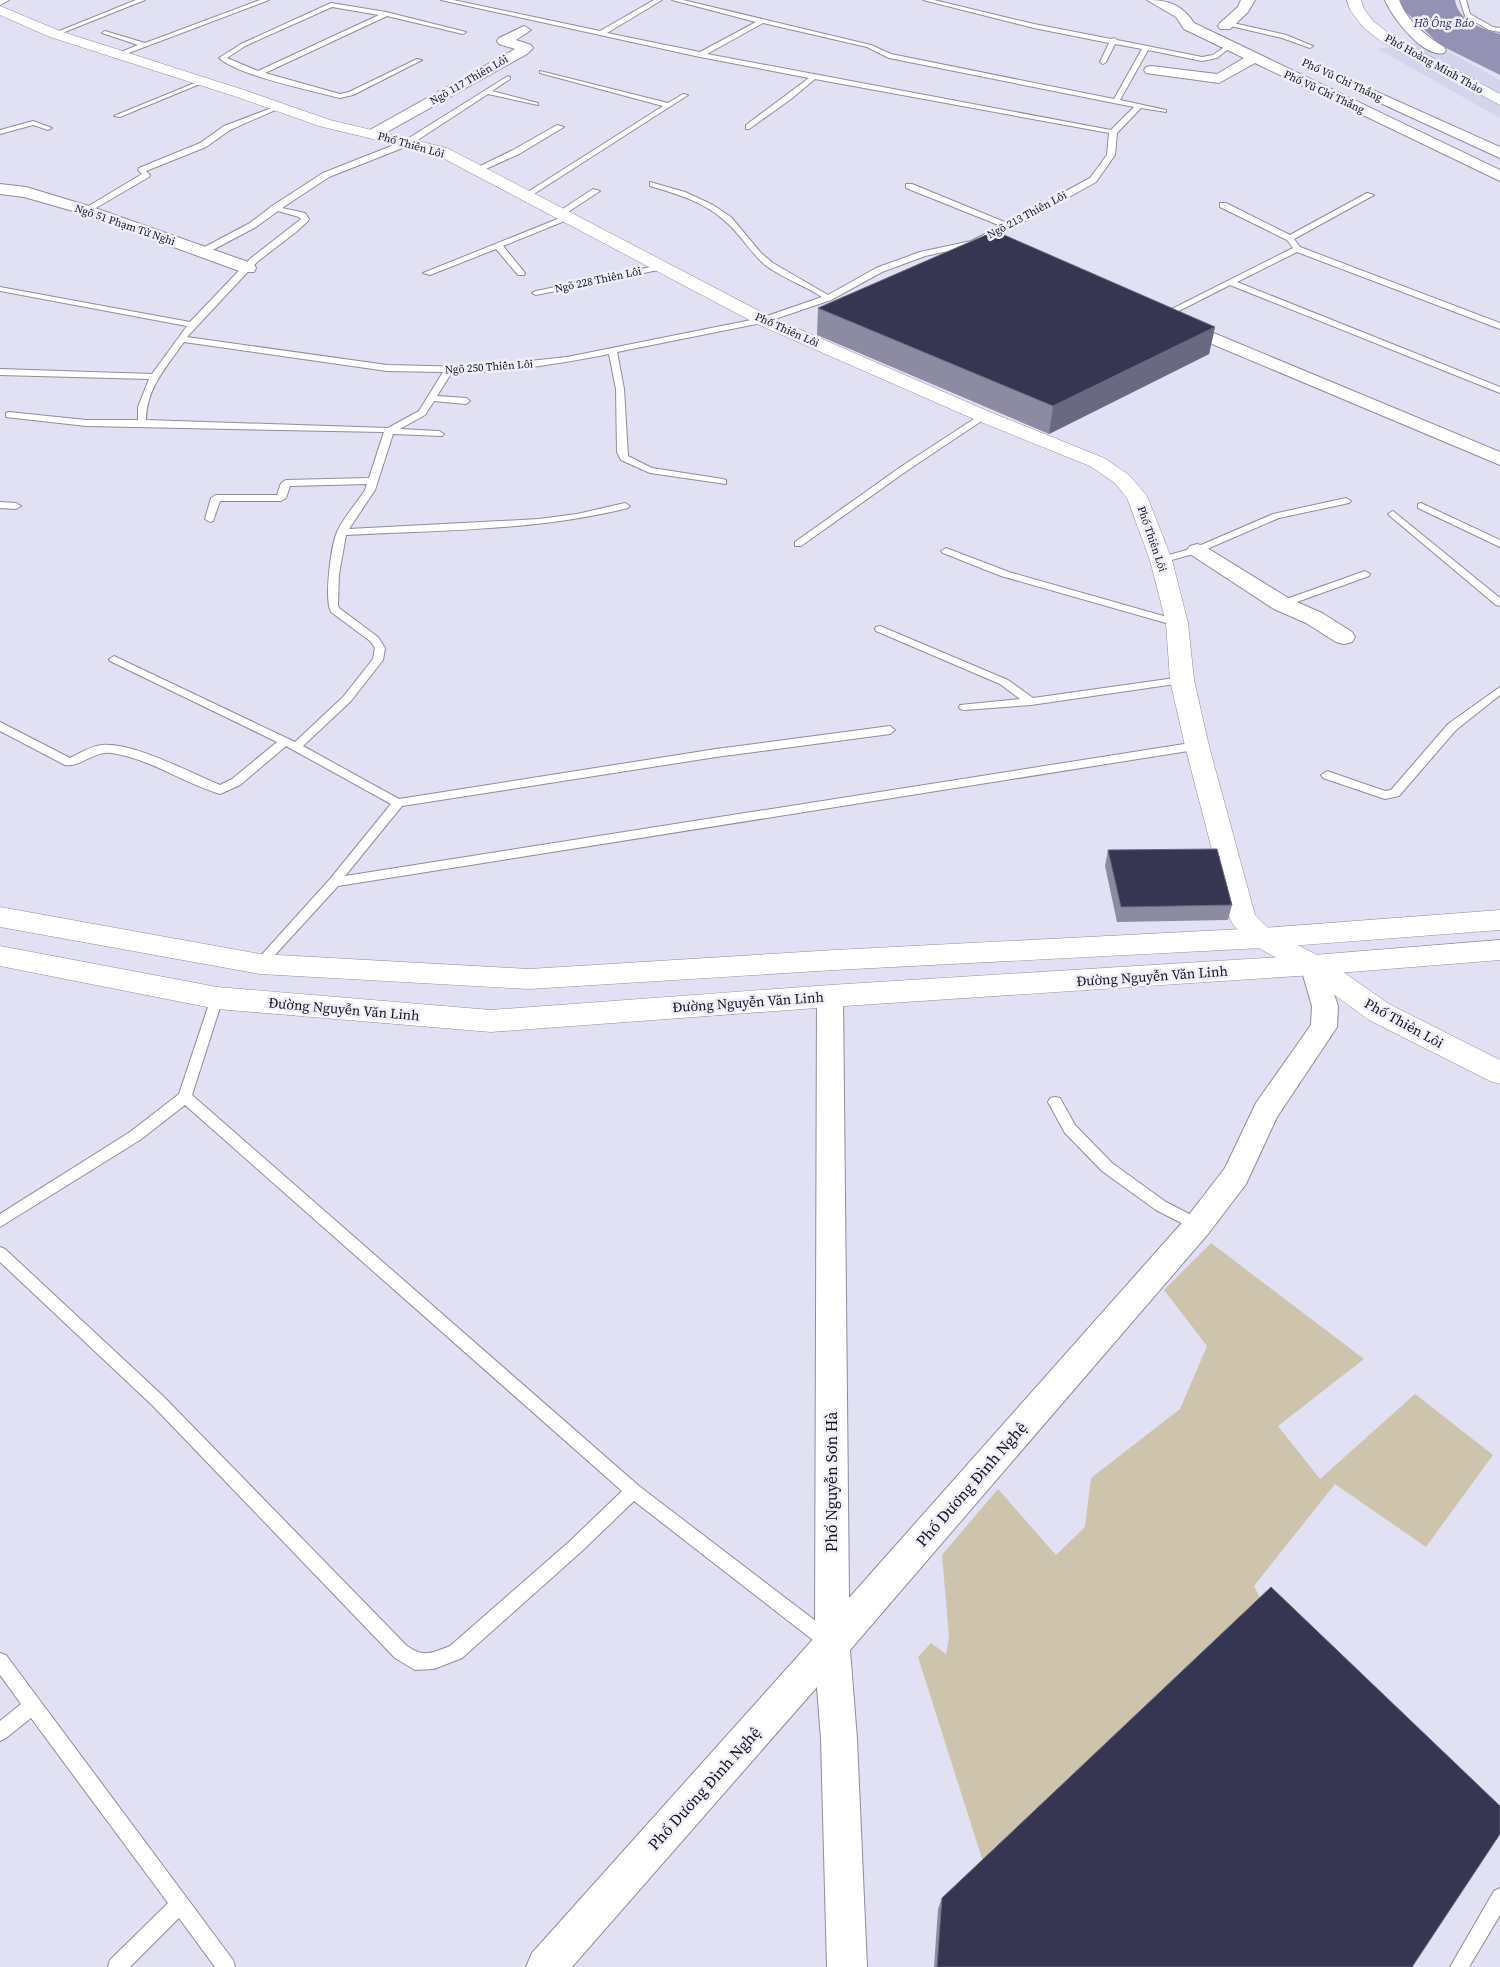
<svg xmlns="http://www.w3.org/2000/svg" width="1500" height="1967" font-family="'Source Serif 4',serif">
  <rect width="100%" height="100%" fill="#e1e1f3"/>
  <!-- built -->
  <path fill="#d4d4ed" d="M1429 41 1500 80V118L1378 49Z"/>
  <!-- green -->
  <path fill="#cec4ad" d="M1211 1243 1364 1359 1278 1426 1320 1479 1415 1394 1493 1455 1426 1547 1335 1484 1254 1586 1262 1602 984 1865 918 1657 931 1643 946 1654 949 1637 942 1555 998 1489 1056 1555 1085 1527 1091 1478 1180 1409 1207 1346 1164 1290Z"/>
  <!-- water -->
  <path fill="#9392b5" d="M1398 0H1455C1458 21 1483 29 1500 34V75L1440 45 1404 10Z"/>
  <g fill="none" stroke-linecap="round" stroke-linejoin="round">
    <!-- lane casing -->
    <g stroke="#8d8d9e" stroke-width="2">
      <path id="lane" d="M136 0H145L57 35 52 34Z
        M260 0H269L118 57 116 56V54L138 45 102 33 105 31 145 43Z
        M441 0H453L600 31 654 0H662L607 33 700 52 756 22 672 0H683L871 45 891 54 1114 99 1142 49 1115 44 1106 62 1103 64 1100 62 1109 43 1034 28 923 0H934L1034 24 1111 39 1114 38 1117 40 1202 57 1213 55 1227 45 1232 46 1217 58 1202 61 1148 50 1120 100 1166 110V112L1141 108 1117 133 1115 155 1096 182 1037 215 976 245 925 256 882 272 831 300 766 322 617 352 624 389 628 456 652 468 723 479 726 480V484L650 473 621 460 617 452 616 389 609 354C558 364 504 373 452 372L437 396 466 398 470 401 466 404 434 401 425 415 400 429 439 431 444 434 442 436 393 434 375 490 349 529 539 519 577 514 625 503 630 506 628 508C536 531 441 530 346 535L339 574 338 605 339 608 378 637 385 648 383 660 351 701 303 746 399 799 716 749 890 726 895 730 890 734 716 757 402 806 345 876 1197 742 1203 746 1201 749 338 886 264 967H256L254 964 256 961 330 879 391 804 286 746 240 785 220 794C183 783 151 759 112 753 95 750 79 768 65 765L0 731V722L70 758C80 753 91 746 102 745 133 742 191 773 220 785L232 779 277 742 110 661 109 659 114 656 295 742 343 697 373 659 375 648 370 641 331 612C324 599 331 546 337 532 343 518 357 503 365 490L367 484 290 486 286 498 281 501H220L213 521 210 522 205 519 211 498 216 495H277L281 483 286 480 369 478 384 432 86 426 6 417V413L9 412 86 420H138V407L149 379 0 375V369L152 374 187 326 0 291V287L190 322 251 258 301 219 299 217 278 211 256 227 205 254H199V250L250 223 272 206 323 173 404 141 508 76 510 77V79L492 91 538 103V105L488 94 410 145 329 177 282 208 305 213 309 219 308 221 296 232 257 262 187 337 387 365 471 367 567 357 761 318 822 297C804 285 782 278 765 265 750 252 741 235 726 222 705 202 677 194 650 186V182L685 192 713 205 731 217 761 253 773 263 828 295 876 268 920 252 971 241 1001 226 906 188V184H912L1007 223 1090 178 1107 155 1109 133 815 79 791 99 749 129H746V125L809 78 700 57ZM763 23 867 47 889 58 1134 107 1111 130 707 54ZM184 342 387 371 443 372 419 411 388 428 146 420C146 389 167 366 184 342Z
        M1460 0H1466L1470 14 1493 27 1500 28V32L1489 30 1465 16Z
        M331 3 386 12 466 32 463 34 387 16 265 73 340 94 349 92 417 59 422 60 353 95 340 98C313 91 237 75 219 58L241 44ZM332 7 379 15 258 71 227 58 245 46Z
        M1229 22 1286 35 1313 46 1310 48 1282 38 1227 25V23Z
        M540 71 668 103 683 94 688 95 526 199H523V195L663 106 540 73Z
        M202 80 207 81 120 117 114 116Z
        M277 106 282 107 230 130 206 147 146 171 150 175 149 177 89 212 82 210 142 174 138 170 139 168 200 143 224 126Z
        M33 121 52 128 48 130 33 125 0 134V130Z
        M557 125 564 127 519 154 479 172 472 170 513 150Z
        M593 189 600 191 562 216 555 214Z
        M1367 193 1374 195 1294 239 1300 247 1500 323V329L1297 252 1237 282 1500 387V393L1230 285 1165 318 1158 316 1293 248 1287 240 1220 207V203H1226L1290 235Z
        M565 216 572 218 503 246 525 273 524 275H518L496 249 430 275 423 273Z
        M660 265 664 267 663 269 536 295 532 293 536 291Z
        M983 413 987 416 986 418 908 470 801 546H795V542L902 466Z
        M1346 498 1351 501 1349 503 1279 518 1200 552 1161 563 1156 560 1158 558 1194 548 1273 514Z
        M0 502 16 503 21 506 16 509 0 508Z
        M1421 503 1500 540V547L1418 508V504Z
        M1393 511 1500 598V606L1496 605 1390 516 1388 514Z
        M946 548 1009 572 1181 621 1182 623 1177 626 1173 625 1001 576 943 553 941 551Z
        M1365 571 1370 574 1369 576 1286 606 1282 607 1277 604 1278 602Z
        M880 626 1008 680 1033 698 1182 677 1187 680 1182 683 1031 705 964 710 960 709 959 707 960 705 1020 699 1000 684 876 631 875 629 876 627Z
        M1500 687V695L1456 730 1399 796 1385 799 1323 778 1321 775 1327 771 1385 791 1391 790 1448 724Z
        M217 993 221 995 223 998 192 1095 639 1486 834 1635 836 1641 834 1647 828 1649 822 1647 634 1501 582 1551 462 1658 434 1669 415 1670 395 1658 153 1406 0 1262V1247L5 1249 163 1396 407 1646C424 1658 432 1653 450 1646L570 1541 622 1491 185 1105 140 1140 0 1227V1214L130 1132 179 1094 211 998 213 995Z
        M1055 1097 1060 1098 1075 1125 1112 1163 1166 1202 1203 1221 1205 1225 1203 1229 1198 1231 1193 1229 1156 1210 1102 1171 1065 1133 1048 1102 1050 1098Z
        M0 1653 6 1655 233 1960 235 1967H215L179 1918 130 1967H108L110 1960 168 1903 31 1718 6 1738 0 1741V1721L21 1704 0 1675Z
        M1500 1888V1915L1469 1967H1450L1494 1891Z"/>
    </g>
    <!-- street casing -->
    <g stroke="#8d8d9e" stroke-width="2">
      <path id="street" d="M0 0H9L0 5Z
        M1147 0C1169 0 1182 5 1194 23L1500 170V181L1255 63 1219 83 1146 73 1144 70 1146 67 1151 66 1217 74 1244 58 1184 29 1176 17Z
        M1241 0H1255L1248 12 1230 29H1220L1218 26 1220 23 1238 7Z
        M1385 0H1399C1407 21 1425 35 1444 47L1446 50 1444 53C1423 58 1392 17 1385 0Z
        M524 26 531 30 516 40 531 45 533 48 527 54 378 137H368L365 134 368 131 515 49 499 44 497 41 499 38Z
        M1357 83 1500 147V158L1352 90 1350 87 1352 84Z
        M0 184 26 187 92 207 254 264 256 268 254 272H242L80 213 24 197 0 194Z
        M1180 319 1500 452V465L1174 328 1171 324 1174 320Z
        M1197 544 1204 546 1290 599 1322 613 1352 632 1355 637 1352 642 1344 644 1336 642 1306 623 1274 609 1190 554 1187 550 1190 546Z
        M1313 955 1322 958 1338 1006 1337 1027 1277 1117 1246 1184 1208 1234 850 1650 857 1739 867 1967H827L821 1739 817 1687 572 1967H526L532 1953 815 1637 817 996 821 989 830 986 839 989 843 996 849 1598 1188 1216 1225 1168 1256 1103 1311 1025 1312 1006 1300 965 1304 958Z"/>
    </g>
    <!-- secondary casing -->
    <g stroke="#8d8d9e" stroke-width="1">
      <path id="secondary" d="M1347 0H1361L1364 9 1373 21 1392 36 1500 94V105L1382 42 1363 27 1350 10Z
        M0 6 60 31 247 91 330 120 447 148 769 316 990 412 1104 458 1129 475 1147 496 1172 560 1188 623 1194 680 1209 746 1255 915 1271 931 1323 958 1389 1004 1500 1060V1084L1490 1081 1369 1020 1303 972 1253 945 1234 926 1230 919 1185 746 1170 680 1166 623 1150 560 1127 498 1115 483 1090 466 976 420 757 324 435 154 319 126 237 97 50 37 0 15Z"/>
    </g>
    <!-- highway casing -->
    <g stroke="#8d8d9e" stroke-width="1">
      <path id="highway" d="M0 907 260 954 529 969 835 950 1262 928 1500 910V930L1262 948 835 970 529 989 260 974 0 927Z
        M1500 940V960L1313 975 830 1007 491 1032 217 1009 0 966V946L217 987 491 1010 830 985 1313 955Z"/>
    </g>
    <!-- lane -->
    <use href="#lane" fill="#fff" fill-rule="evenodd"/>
    <!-- street -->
    <use href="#street" fill="#fff" fill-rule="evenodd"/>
    <!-- secondary -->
    <use href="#secondary" fill="#fff" fill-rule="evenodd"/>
    <!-- highway -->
    <use href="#highway" fill="#fff" fill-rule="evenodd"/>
  </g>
  <!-- wall -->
  <path fill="#8c8ba2" d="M818 308 1215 327 1209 354 1049 434 817 335Z
    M1108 850 1232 905 1228 920 1117 922 1105 866Z
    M942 1898 1412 1967H934L938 1909Z"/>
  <!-- shaded-wall -->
  <path fill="#696982" d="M1215 327 1209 354 1049 434 1053 406Z"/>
  <!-- building -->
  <path fill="#363552" stroke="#696982" d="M995 231 1215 327 1053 406 818 308Z
    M1217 849 1232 905 1121 907 1108 850Z
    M1271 1587 1500 1806V1834L1412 1967H937L942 1898Z"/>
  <g text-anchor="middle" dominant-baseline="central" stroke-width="5" stroke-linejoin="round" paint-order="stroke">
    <!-- far-street labels -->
    <g font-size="11" fill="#14141a" stroke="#efeffd">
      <text transform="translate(1434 64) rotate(29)">Phố Hoàng Minh Thảo</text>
      <text transform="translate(469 80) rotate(-30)">Ngõ 117 Thiên Lôi</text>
      <text transform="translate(1342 80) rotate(25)">Phố Vũ Chi Thắng</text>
      <text transform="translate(1324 92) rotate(25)">Phố Vũ Chí Thắng</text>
      <text transform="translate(411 145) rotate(16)">Phố Thiên Lôi</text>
      <text transform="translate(1027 215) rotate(-28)">Ngõ 213 Thiên Lôi</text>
      <text transform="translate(125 225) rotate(19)">Ngõ 51 Phạm Tử Nghi</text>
      <text transform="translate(598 280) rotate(-12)">Ngõ 228 Thiên Lôi</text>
      <text transform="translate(787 330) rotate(24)">Phố Thiên Lôi</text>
      <text transform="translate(489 367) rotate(-4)">Ngõ 250 Thiên Lôi</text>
      <text transform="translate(1152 539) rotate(71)">Phố Thiên Lôi</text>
    </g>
    <!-- far-water labels -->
    <g font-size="12" font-style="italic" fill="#312c5b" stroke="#efeffd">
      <text x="1444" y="23">Hồ Ông Báo</text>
    </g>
    <!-- street labels -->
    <g font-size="14" fill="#14141a" stroke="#efeffd">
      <text transform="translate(1152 976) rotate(-4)">Đường Nguyễn Văn Linh</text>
      <text transform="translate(748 1002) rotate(-4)">Đường Nguyễn Văn Linh</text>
      <text transform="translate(344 1009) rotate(5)">Đường Nguyễn Văn Linh</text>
      <text transform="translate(1404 1023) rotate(29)">Phố Thiên Lôi</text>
    </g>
    <!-- near-street labels -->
    <g font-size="16" fill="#14141a" stroke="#efeffd">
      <text transform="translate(831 1482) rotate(-90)">Phố Nguyễn Sơn Hà</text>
      <text transform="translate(971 1484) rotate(-49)">Phố Dương Đình Nghệ</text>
      <text transform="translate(704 1788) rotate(-48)">Phố Dương Đình Nghệ</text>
    </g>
  </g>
</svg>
